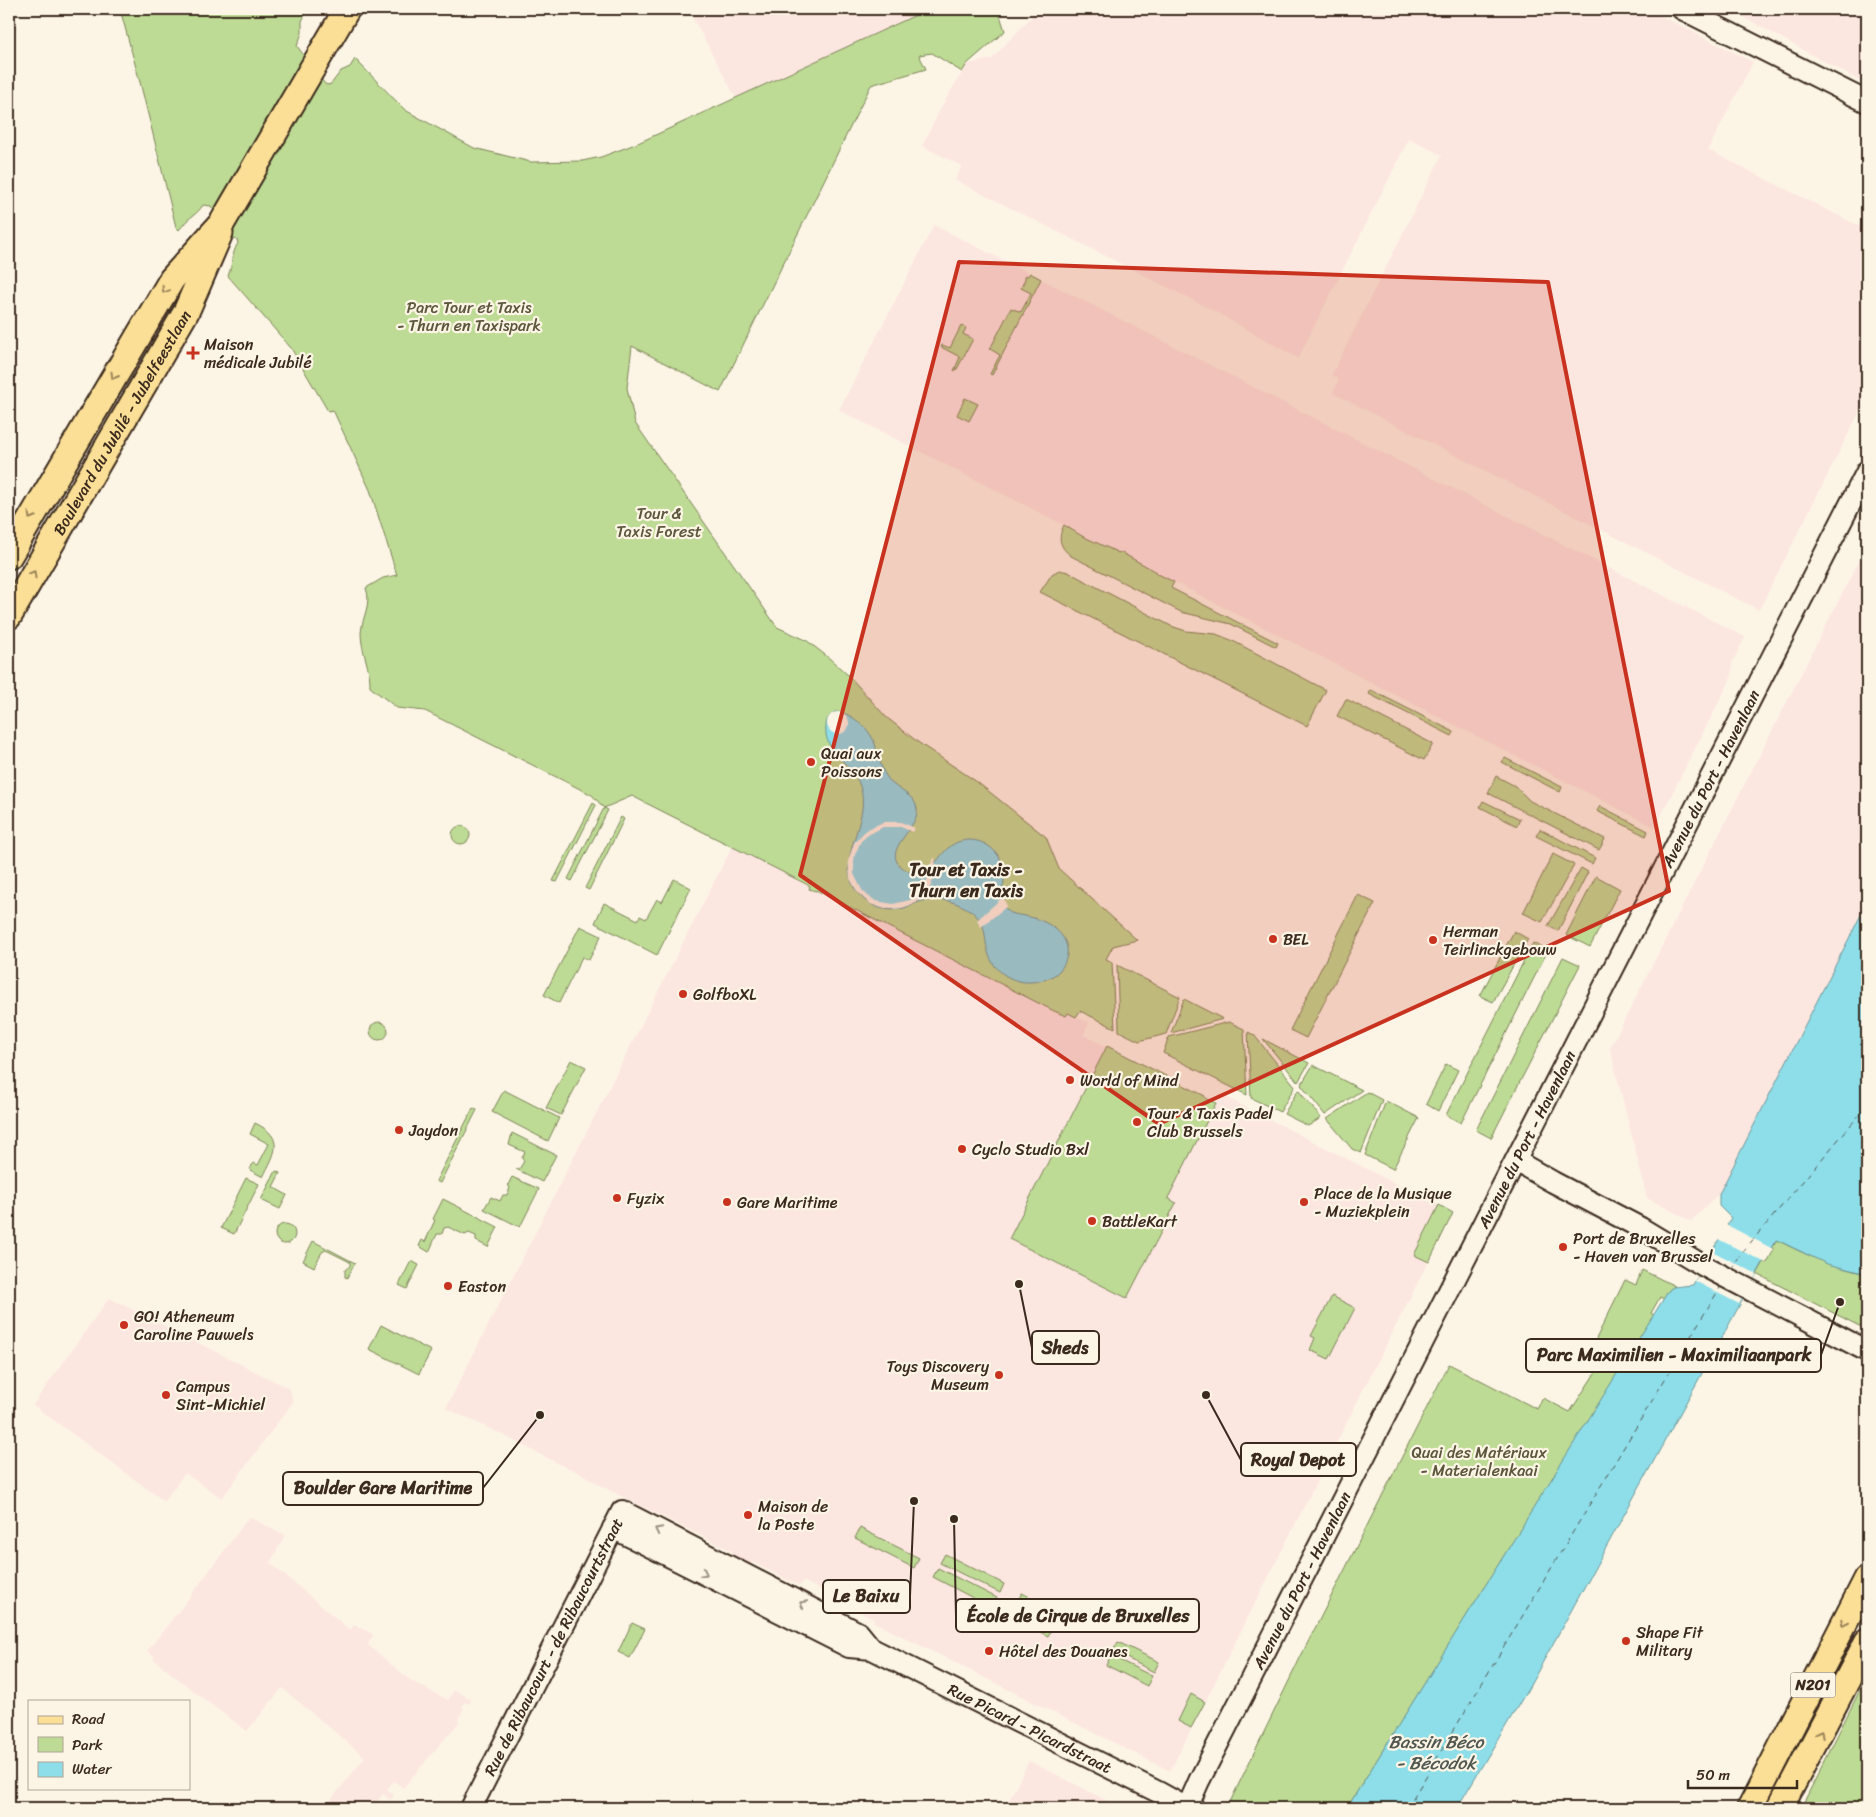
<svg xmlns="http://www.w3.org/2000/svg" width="1876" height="1817" font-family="Sriracha,sans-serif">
  <rect width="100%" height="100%" fill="#fcf5e5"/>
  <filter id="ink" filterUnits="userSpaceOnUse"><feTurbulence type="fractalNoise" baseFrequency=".02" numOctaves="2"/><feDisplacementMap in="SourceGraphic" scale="10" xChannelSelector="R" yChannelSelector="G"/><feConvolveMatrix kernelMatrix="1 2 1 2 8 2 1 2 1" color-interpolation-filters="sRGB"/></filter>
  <g filter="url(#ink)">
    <!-- built -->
    <path fill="#fce6e0" d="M688 9H929L736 98Z
      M1044 9H1647L1753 62 1708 150 1867 230V397L1759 610 1333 393 1339 380 1332 375 1442 155 1409 139 1298 358 1209 308 955 180 962 166 922 146 942 106 967 64 992 59 1035 13Z
      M1729 9H1867V85Z
      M934 225 1745 637 1732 663V676L1655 827 1161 575 1154 586 1072 529 839 410Z
      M1867 545V903L1721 1191 1691 1221 1647 1198 1610 1048Z
      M732 847 1054 1011 1066 1016 1068 1013 1089 1023 1083 1035 1216 1102 1220 1094 1453 1213 1170 1771 874 1622V1619L822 1593 823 1591 805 1582H802L800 1586 752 1562 751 1564 731 1554 732 1551 605 1488 582 1474 559 1464 497 1432 446 1408Z
      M109 1298 290 1389 293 1402 222 1498 185 1473 164 1501 33 1405Z
      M249 1517 285 1535 270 1563 350 1630 354 1625 373 1634 368 1645 411 1681 448 1700 454 1690 471 1699 469 1704 465 1702 462 1707 464 1708 458 1720 460 1721 403 1788 394 1781 387 1789 394 1795 390 1800 383 1794 372 1808H342L331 1800 365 1757 282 1688 247 1731 205 1700 153 1659 155 1657 147 1651 187 1601Z
      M1029 1761 1061 1777 1121 1808H1005Z"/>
    <!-- green -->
    <path fill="#bddb94" stroke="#7c8259" d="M120 9H303L306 13 302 21V33L297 46 324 83 327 85 331 84 341 71 350 67 355 59 405 110 474 148 531 162 582 161 601 157 638 143 929 9H998L1005 31 967 64 962 72 932 53 919 55 926 69 871 85 720 392 632 346 627 388 635 423 777 627 806 640 829 658 849 676 886 717 919 743 977 782 1046 837 1059 869 1137 940 1113 946 1106 959 1112 962 1115 1028 1080 1011 1076 1017 1068 1013 1066 1016 1054 1011 816 890V891L809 889 810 886 632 796 604 808 608 810 572 881 568 879 604 808 592 795 425 711 397 708 370 687C371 668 361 652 361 633 362 617 372 604 366 588L383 578 397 575 370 490 333 410 328 411 291 348 228 276C233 264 231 255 238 243L237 240 232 238 211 206 203 205C197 215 189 217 184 224 182 226 181 228 179 230L176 227 141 86Z
      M1030 273 1041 279 992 375 990 374 1000 355 990 349 1011 308 1021 312 1031 293 1021 288 1025 279V275L1028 276Z
      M961 326 966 328 963 334 973 339 957 369 954 371 960 357 941 347 942 345 950 348Z
      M965 398 978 404 969 421 957 415Z
      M1064 525 1082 536 1119 553 1120 552 1157 572 1156 573 1174 582 1171 588 1278 643 1276 647 1231 624 1181 612 1071 556C1060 547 1057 539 1064 525Z
      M1059 570 1068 572 1171 626 1186 631 1216 634 1231 640 1326 690 1307 726 1040 592 1052 574Z
      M1371 690 1454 732 1452 736 1369 694Z
      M1346 699 1433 744 1424 760 1337 716Z
      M1505 758 1562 787 1560 792 1502 762Z
      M1496 776 1515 786 1530 801 1605 839 1599 850 1488 793Z
      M1483 801 1520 819 1517 826 1480 807Z
      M593 803 596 805 557 882 553 881Z
      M1600 806 1648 831 1646 836 1597 811Z
      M621 817 624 819 589 890 585 888Z
      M452 835a9 9 0 1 1 18 0a9 9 0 1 1-18 0Z
      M1540 829 1595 858 1592 864 1536 836Z
      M1553 854 1574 865 1542 922 1523 913Z
      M1581 868 1588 872 1558 931 1548 926Z
      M1596 876 1620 889 1590 947 1566 935Z
      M674 879 691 888 657 955 595 923 604 903 638 920 640 916 646 919 657 899 662 902Z
      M1358 895 1375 903 1306 1038 1290 1030Z
      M580 926 601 936 589 960 582 957 559 1003 544 995Z
      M1514 931 1528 939 1493 1002 1480 996Z
      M1533 943 1548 950 1461 1123 1446 1115Z
      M1563 957 1580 965 1491 1138 1476 1130Z
      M1117 965 1180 997 1166 1034 1139 1041 1119 1031Z
      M1184 999 1223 1019 1171 1033Z
      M1229 1022 1244 1029 1247 1095 1163 1053 1169 1037Z
      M370 1031a9 9 0 1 1 18 0a9 9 0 1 1-18 0Z
      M1248 1032 1254 1035 1295 1086 1280 1112 1251 1098Z
      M1263 1039 1309 1063 1298 1082Z
      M1107 1046 1205 1096V1098L1216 1103 1168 1198 1176 1203 1127 1298 1009 1239Z
      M571 1060 586 1067 561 1115 546 1108Z
      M1446 1064 1458 1070 1438 1111 1426 1104Z
      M1313 1065 1362 1090 1325 1115 1301 1085Z
      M504 1090 559 1118 548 1141 492 1112Z
      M1298 1090 1321 1118 1308 1126 1284 1114Z
      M1367 1092 1382 1100 1361 1153 1352 1149 1327 1119Z
      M1386 1101 1419 1118 1393 1169 1365 1155Z
      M473 1108 477 1110 440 1183 436 1181Z
      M255 1123C286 1138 275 1153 263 1177L250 1170 253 1163 258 1165 269 1144 250 1134Z
      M512 1133 556 1155 542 1182 516 1169 520 1168 524 1161 522 1158 525 1152 509 1145Z
      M276 1171 280 1173 273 1187 287 1195 280 1209 261 1200Z
      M512 1177 539 1189 520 1227 484 1209 491 1197 500 1201 503 1195H507L510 1188 508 1185Z
      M246 1178 259 1184 234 1234 221 1228Z
      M443 1199 498 1227 488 1247 476 1241V1236L469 1233 465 1235 448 1227 444 1228 442 1234H437L429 1252 419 1246 422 1240 425 1242 435 1220 433 1219Z
      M1439 1205 1453 1213 1429 1262 1414 1255Z
      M275 1234a10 10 0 1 1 20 0a10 10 0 1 1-20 0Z
      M1777 1240C1806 1255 1835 1268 1867 1274V1330L1757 1274 1764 1262 1767 1263 1774 1249 1771 1248Z
      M313 1241 355 1263 347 1278 345 1277V1270L350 1266V1262L326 1250 322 1252 314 1267 303 1261Z
      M411 1261 419 1265 407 1289 399 1285Z
      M1642 1270 1675 1286 1669 1290 1664 1299 1660 1297 1651 1313 1654 1315 1347 1808H1241L1229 1804 1303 1652 1449 1364 1537 1409 1543 1398 1570 1412 1604 1359 1592 1347 1625 1280 1636 1285Z
      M1332 1296 1355 1308 1329 1359 1310 1350 1315 1338 1311 1336Z
      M381 1325 431 1351 419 1374 369 1349Z
      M860 1528 919 1558 914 1568 855 1538Z
      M945 1554 1004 1584 1000 1593 940 1563Z
      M938 1568 997 1598 992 1608 933 1577Z
      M1022 1593 1060 1612 1055 1621 1017 1602Z
      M1015 1607 1053 1626 1048 1636 1010 1617Z
      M632 1623 645 1629 630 1658 618 1652Z
      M1118 1642 1159 1662 1154 1672 1113 1651Z
      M1111 1656 1152 1676 1147 1686 1106 1665Z
      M1867 1676V1808H1801Z
      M1191 1694 1205 1702 1191 1728 1178 1721Z"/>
    <!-- water -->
    <path fill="#8edee9" stroke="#6d9698" d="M835 712C843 712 849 715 856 720 883 739 873 760 889 780 897 791 915 794 917 809 919 830 876 853 906 870 911 873 918 873 924 871 942 863 943 841 969 840 990 840 1007 859 1004 880 1004 888 999 896 1002 903 1003 907 1008 911 1011 913 1016 915 1021 915 1025 916 1042 919 1064 929 1067 948 1068 956 1065 964 1060 970 1053 978 1041 982 1030 982 1012 983 993 971 988 952 983 934 988 924 971 911 958 902 942 898 926 900 918 901 912 906 904 908 887 913 869 907 858 893 831 860 873 823 860 786 853 763 823 753 826 727 826 720 828 716 835 712Z
      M1867 903V1274L1827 1264 1777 1240 1775 1241 1528 1689 1457 1808H1347L1669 1290 1673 1287 1693 1285 1695 1281 1731 1218 1719 1206V1194Z"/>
    <!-- pier -->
    <path fill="#fcf5e5" d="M827 723a11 11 0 1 1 22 0a11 11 0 1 1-22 0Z
      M883 822H901L915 828 912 832 901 827H883L868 835 861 841 854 857V874L862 890 868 896 876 901 893 904 910 900 923 889 930 873 931 863 935 857 936 873 929 890 916 903 902 908 885 909 870 904 858 893 850 879 848 861 854 843 866 830Z
      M1003 897 1007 906 981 927 977 920Z
      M1725 1224 1773 1249 1766 1263 1718 1239Z
      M1712 1251 1757 1274 1739 1304 1695 1281Z"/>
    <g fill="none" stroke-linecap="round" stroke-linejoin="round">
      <!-- ferry -->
      <path stroke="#505751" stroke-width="1" stroke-dasharray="6 5" stroke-linecap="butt" d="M1731 1270 1740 1255 1867 1106
        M1407 1808 1721 1286"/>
      <!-- minor casing -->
      <g stroke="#3b2a1e" stroke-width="24">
        <g id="minor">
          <path d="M1682 9 1867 102"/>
          <path d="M1516 1161 1553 1182 1641 1228 1704 1266 1867 1351"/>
          <path id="s1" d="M613 1528 849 1647 872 1649 1160 1793 1187 1808"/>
          <path id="s2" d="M471 1808 622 1511 859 1633 872 1649"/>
          <path id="s3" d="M1187 1808 1199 1781 1867 471"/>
        </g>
      </g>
      <!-- major casing -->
      <g stroke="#3b2a1e" stroke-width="29">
        <g id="major">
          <path d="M9 556 172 279 222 223 347 9"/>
          <path id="s4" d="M9 616 186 312 220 233"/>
          <path d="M1750 1808 1867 1579"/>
          <path d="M1780 1808 1867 1642"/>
        </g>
      </g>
      <!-- minor -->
      <use href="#minor" stroke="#fcf5e5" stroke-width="20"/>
      <!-- major -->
      <use href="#major" stroke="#fbdf96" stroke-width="25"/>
    </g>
    <!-- one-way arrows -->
    <defs><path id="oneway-chevron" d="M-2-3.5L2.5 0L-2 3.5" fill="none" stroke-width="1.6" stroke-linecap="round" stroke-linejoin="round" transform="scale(1.25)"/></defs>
    <g stroke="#9b845a">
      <use href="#oneway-chevron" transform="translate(165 290) rotate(121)"/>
      <use href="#oneway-chevron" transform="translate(114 376) rotate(120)"/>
      <use href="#oneway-chevron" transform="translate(31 516) rotate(120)"/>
      <use href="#oneway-chevron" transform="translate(33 574) rotate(-60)"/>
      <use href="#oneway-chevron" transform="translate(1844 1623) rotate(117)"/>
      <use href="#oneway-chevron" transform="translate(1820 1734) rotate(-62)"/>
    </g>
    <g stroke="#9c9082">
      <use href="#oneway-chevron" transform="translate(658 1530) rotate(-153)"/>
      <use href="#oneway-chevron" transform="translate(704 1573) rotate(27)"/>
      <use href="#oneway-chevron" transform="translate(803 1604) rotate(-153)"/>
    </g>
  </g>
  <!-- marked area -->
  <path fill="#c8321e" fill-opacity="0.2" stroke="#c8321e" stroke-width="4" stroke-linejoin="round" d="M959 262 1548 282 1669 891 1159 1124 800 875Z"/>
  <!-- markers -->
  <g fill="#c8321e" stroke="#fcf5e5" stroke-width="2">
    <path d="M190.5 345.5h5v5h5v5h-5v5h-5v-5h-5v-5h5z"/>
    <circle cx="811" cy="762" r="5"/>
    <circle cx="1273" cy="939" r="5"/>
    <circle cx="1433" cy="940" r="5"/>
    <circle cx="683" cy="994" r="5"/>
    <circle cx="1070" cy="1080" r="5"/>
    <circle cx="1137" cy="1122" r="5"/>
    <circle cx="399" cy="1130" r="5"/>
    <circle cx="962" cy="1149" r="5"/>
    <circle cx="617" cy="1198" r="5"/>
    <circle cx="727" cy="1202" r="5"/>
    <circle cx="1304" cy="1202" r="5"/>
    <circle cx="1092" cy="1221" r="5"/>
    <circle cx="1563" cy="1247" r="5"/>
    <circle cx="448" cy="1286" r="5"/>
    <circle cx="124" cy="1325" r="5"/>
    <circle cx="999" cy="1375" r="5"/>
    <circle cx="166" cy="1395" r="5"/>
    <circle cx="748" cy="1515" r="5"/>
    <circle cx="1626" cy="1641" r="5"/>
    <circle cx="989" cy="1651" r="5"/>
  </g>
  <g text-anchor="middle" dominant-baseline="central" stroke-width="4.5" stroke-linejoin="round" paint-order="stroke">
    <!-- shield labels -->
    <rect fill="#fcf5e5" stroke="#75675a" stroke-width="1" x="1790.5" y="1672.5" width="45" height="25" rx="4"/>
    <g font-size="15" font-weight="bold" fill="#3b2a1e">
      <text x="1813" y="1685">N201</text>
    </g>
    <!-- park labels -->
    <g font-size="16" fill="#5c563c" stroke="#fcf5e5">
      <text x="469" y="307">Parc Tour et Taxis<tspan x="469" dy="18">- Thurn en Taxispark</tspan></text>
      <text x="659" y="513">Tour &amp;<tspan x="659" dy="18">Taxis Forest</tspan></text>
      <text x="1479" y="1452">Quai des Matériaux<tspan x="1479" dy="18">- Materialenkaai</tspan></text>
    </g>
    <!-- poi labels -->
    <g font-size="16" fill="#3b2a1e" stroke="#fcf5e5" text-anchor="start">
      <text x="204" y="344">Maison<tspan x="204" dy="18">médicale Jubilé</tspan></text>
      <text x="821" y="753">Quai aux<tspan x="821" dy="18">Poissons</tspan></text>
      <text x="1443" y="931">Herman<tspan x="1443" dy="18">Teirlinckgebouw</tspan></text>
      <text x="1283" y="939">BEL</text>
      <text x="693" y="994">GolfboXL</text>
      <text x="1080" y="1080">World of Mind</text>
      <text x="1147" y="1113">Tour &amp; Taxis Padel<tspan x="1147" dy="18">Club Brussels</tspan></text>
      <text x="409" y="1130">Jaydon</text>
      <text x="972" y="1149">Cyclo Studio Bxl</text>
      <text x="1314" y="1193">Place de la Musique<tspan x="1314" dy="18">- Muziekplein</tspan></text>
      <text x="627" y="1198">Fyzix</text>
      <text x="737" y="1202">Gare Maritime</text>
      <text x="1102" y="1221">BattleKart</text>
      <text x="1573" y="1238">Port de Bruxelles<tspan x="1573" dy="18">- Haven van Brussel</tspan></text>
      <text x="458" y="1286">Easton</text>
      <text x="134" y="1316">GO! Atheneum<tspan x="134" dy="18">Caroline Pauwels</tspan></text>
      <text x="989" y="1366" text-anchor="end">Toys Discovery<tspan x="989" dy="18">Museum</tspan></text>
      <text x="176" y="1386">Campus<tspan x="176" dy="18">Sint-Michiel</tspan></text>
      <text x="758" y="1506">Maison de<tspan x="758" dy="18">la Poste</tspan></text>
      <text x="1636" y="1632">Shape Fit<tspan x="1636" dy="18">Military</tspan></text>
      <text x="999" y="1651">Hôtel des Douanes</text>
    </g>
    <!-- street labels -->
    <g font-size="16" fill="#3b2a1e" stroke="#fcf5e5">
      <text stroke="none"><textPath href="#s4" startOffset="224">Boulevard du Jubilé - Jubelfeestlaan</textPath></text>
      <text stroke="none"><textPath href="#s3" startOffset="1155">Avenue du Port - Havenlaan</textPath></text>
      <text stroke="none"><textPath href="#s3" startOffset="750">Avenue du Port - Havenlaan</textPath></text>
      <text stroke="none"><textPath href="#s3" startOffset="255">Avenue du Port - Havenlaan</textPath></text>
      <text stroke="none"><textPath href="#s2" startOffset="181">Rue de Ribaucourt - de Ribaucourtstraat</textPath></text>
      <text stroke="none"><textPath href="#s1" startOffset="464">Rue Picard - Picardstraat</textPath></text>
    </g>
    <!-- neighbourhood labels -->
    <g font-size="18" font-weight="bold" fill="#3b2a1e" stroke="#fcf5e5">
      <text x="966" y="870">Tour et Taxis -<tspan x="966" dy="21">Thurn en Taxis</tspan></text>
    </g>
    <!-- water labels -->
    <g font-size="18" font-style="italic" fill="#505751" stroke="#fcf5e5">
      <text x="1436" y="1742">Bassin Béco<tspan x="1436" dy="21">- Bécodok</tspan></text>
    </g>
  </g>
  <!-- callouts -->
  <path fill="none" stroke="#3b2a1e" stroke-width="2" d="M1019 1284L1032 1348M1840 1302L1821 1355M1206 1395L1241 1460M540 1415L483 1488M914 1501L910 1596M954 1519L956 1616"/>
  <g fill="#3b2a1e" stroke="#fcf5e5" stroke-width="2">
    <circle cx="1019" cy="1284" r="5"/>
    <circle cx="1840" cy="1302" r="5"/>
    <circle cx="1206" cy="1395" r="5"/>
    <circle cx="540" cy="1415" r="5"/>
    <circle cx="914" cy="1501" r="5"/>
    <circle cx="954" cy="1519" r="5"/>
  </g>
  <g fill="#fcf5e5" stroke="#3b2a1e" stroke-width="2">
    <rect x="1032" y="1331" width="67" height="33" rx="5"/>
    <rect x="1526" y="1339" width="295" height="33" rx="5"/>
    <rect x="1241" y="1443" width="115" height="33" rx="5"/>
    <rect x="283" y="1472" width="200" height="33" rx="5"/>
    <rect x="823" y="1580" width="87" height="33" rx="5"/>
    <rect x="956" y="1599" width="243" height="33" rx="5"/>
  </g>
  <g font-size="18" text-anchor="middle" font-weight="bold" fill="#3b2a1e">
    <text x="1065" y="1354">Sheds</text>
    <text x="1674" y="1361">Parc Maximilien - Maximiliaanpark</text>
    <text x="1298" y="1466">Royal Depot</text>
    <text x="383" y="1494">Boulder Gare Maritime</text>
    <text x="866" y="1602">Le Baixu</text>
    <text x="1078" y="1622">École de Cirque de Bruxelles</text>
  </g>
  <!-- margin -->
  <rect width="1876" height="1817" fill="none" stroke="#fcf5e5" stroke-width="30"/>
  <rect x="15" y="15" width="1846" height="1787" fill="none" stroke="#3b2a1e" stroke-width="2" filter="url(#ink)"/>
  <!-- legend -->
  <rect x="28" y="1700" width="162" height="90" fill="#fcf5e5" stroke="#afa495"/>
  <rect x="38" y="1716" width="25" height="8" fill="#fbdf96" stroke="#afa495"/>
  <text x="72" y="1724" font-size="15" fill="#3b2a1e">Road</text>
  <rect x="38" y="1737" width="25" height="15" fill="#bddb94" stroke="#afa495"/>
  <text x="72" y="1750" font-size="15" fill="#3b2a1e">Park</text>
  <rect x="38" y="1762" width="25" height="15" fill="#8edee9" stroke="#afa495"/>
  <text x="72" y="1774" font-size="15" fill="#3b2a1e">Water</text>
  <!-- scale -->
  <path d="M1688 1780v8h109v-8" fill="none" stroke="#3b2a1e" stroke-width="2.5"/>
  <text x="1696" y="1780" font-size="15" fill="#3b2a1e" stroke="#fcf5e5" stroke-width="4" paint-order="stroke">50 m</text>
</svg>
